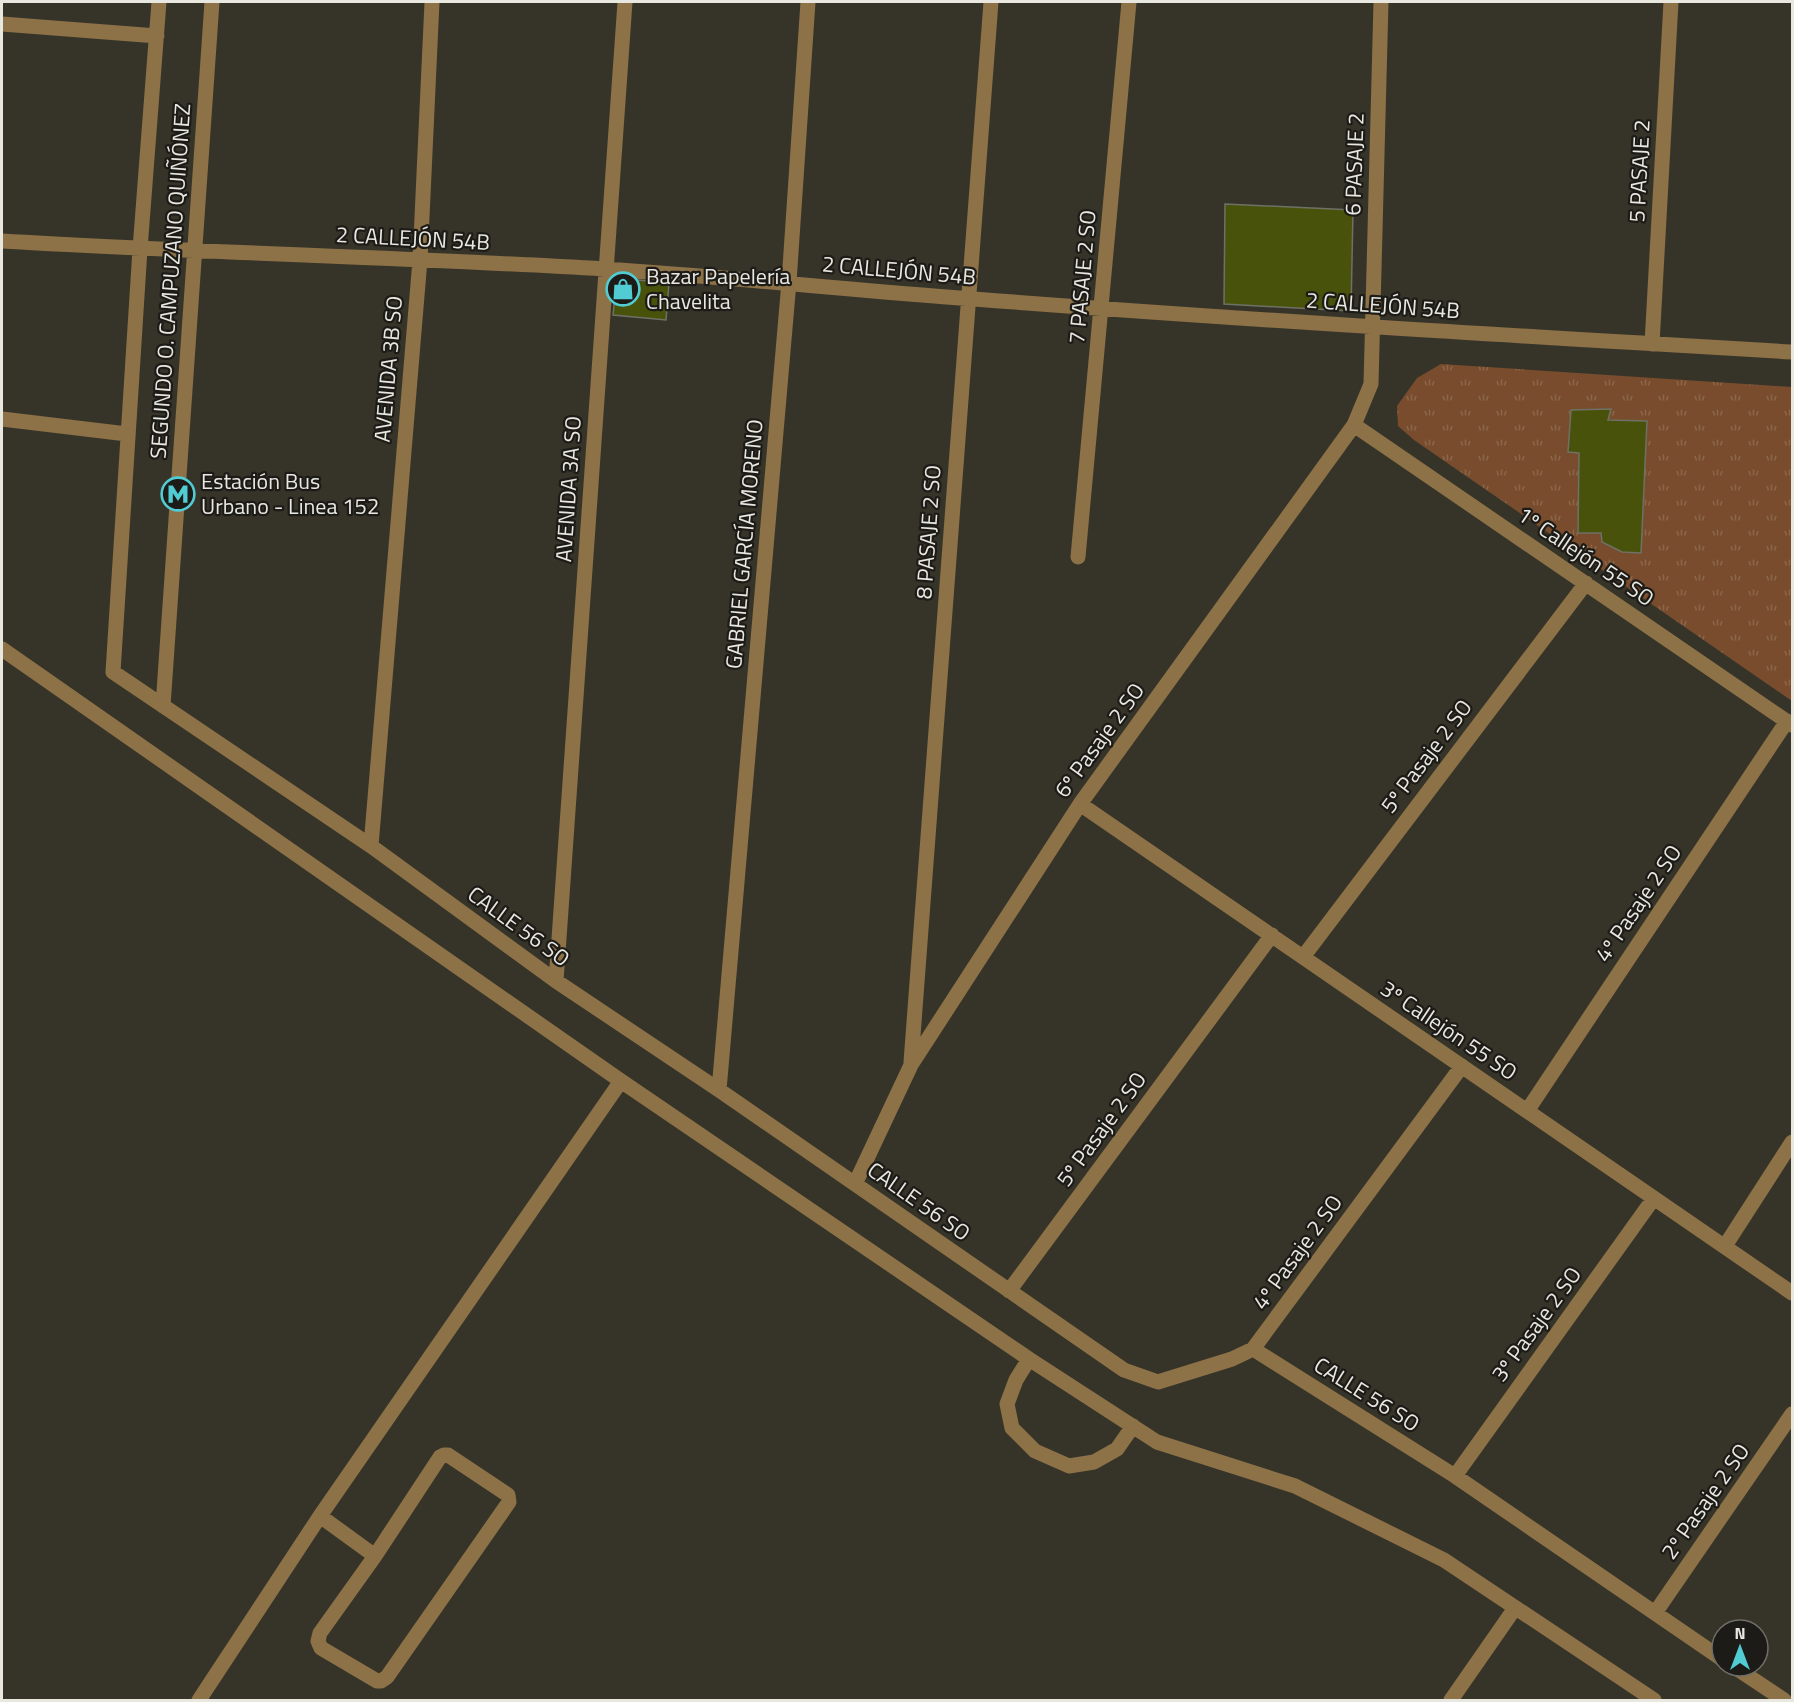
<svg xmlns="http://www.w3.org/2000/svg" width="1794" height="1702" font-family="'Titillium Web',sans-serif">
  <defs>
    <pattern id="park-tufts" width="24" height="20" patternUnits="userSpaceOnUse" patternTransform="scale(1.5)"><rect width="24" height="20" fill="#784c2c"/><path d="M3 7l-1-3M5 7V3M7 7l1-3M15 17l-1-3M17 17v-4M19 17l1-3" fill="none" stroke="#8b664a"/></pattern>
  </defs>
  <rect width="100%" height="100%" fill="#363429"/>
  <!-- park -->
  <path fill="url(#park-tufts)" d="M1441 364 1792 387V701L1414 440 1398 426 1397 406 1417 378Z"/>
  <!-- building -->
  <path fill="#49520a" stroke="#6e7165" stroke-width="1.5" d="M1225 204 1353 210 1351 311 1224 304Z
    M617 278 669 283 666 320 613 315Z
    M1611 409 1608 420 1647 421 1641 553 1622 552 1602 542 1601 533H1578L1579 453 1568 452 1571 410Z"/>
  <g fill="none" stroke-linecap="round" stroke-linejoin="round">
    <!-- minor -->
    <path stroke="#8d7147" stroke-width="15" d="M159 2 140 249 113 672 371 846 556 981 719 1090 1124 1370 1158 1382 1232 1359 1253 1349 1455 1476 1722 1659
      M2 24 157 36
      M2 241C203 253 404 257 605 269 728 277 851 290 974 299 1246 320 1519 336 1792 352
      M1652 344 1671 2
      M2 419 127 434
      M1354 425 1792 725
      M1078 557 1129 2
      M2 649 621 1081 1029 1359 1157 1442 1295 1486 1444 1560 1654 1700
      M163 706 212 2
      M1080 804 1792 1293
      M371 846 420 260 432 2
      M1303 957 1586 583
      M556 981 625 2
      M911 1062 991 2
      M719 1090 789 282 808 2
      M1527 1111 1787 721
      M855 1184 911 1065 1080 804 1354 425 1371 384 1381 2
      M1725 1246 1792 1142
      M1009 1291 1272 935
      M1253 1349 1462 1066
      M1029 1359 1016 1380 1007 1404 1012 1428 1035 1451 1069 1466 1094 1462 1117 1449 1133 1426
      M444 1455H448L508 1495 509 1502 387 1677 381 1681H377L321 1648 318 1641 320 1633 375 1556 440 1457Z
      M1455 1476 1654 1198
      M320 1516 375 1556
      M1655 1613 1792 1414
      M1733 1666 1784 1700
      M199 1700 320 1516 621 1081
      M1451 1700 1515 1608"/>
  </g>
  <!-- icons -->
  <defs>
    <g id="shop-ring" transform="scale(1.725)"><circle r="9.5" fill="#1c1b17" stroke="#51ccd3" stroke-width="1.5"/><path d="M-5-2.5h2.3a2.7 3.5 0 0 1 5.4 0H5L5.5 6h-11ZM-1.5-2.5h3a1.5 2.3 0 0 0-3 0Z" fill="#51ccd3"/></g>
    <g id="metro-ring" transform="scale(1.725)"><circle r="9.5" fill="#1c1b17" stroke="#51ccd3" stroke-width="1.5"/><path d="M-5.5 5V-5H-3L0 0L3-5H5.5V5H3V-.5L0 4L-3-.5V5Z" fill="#51ccd3"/></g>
  </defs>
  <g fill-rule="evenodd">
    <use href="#shop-ring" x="623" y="289"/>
    <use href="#metro-ring" x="178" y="494"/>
  </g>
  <g text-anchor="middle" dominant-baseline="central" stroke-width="4.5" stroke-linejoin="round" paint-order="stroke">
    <!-- street labels -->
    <g font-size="22" fill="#e8e7e0" stroke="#1c1b17">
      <text transform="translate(1354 164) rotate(-88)">6 PASAJE 2</text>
      <text transform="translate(1639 171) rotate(-87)">5 PASAJE 2</text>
      <text transform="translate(413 238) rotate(3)">2 CALLEJÓN 54B</text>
      <text transform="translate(899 270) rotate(5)">2 CALLEJÓN 54B</text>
      <text transform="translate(1082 277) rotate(-85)">7 PASAJE 2 SO</text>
      <text transform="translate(170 281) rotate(-86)">SEGUNDO O. CAMPUZANO QUIÑÓNEZ</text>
      <text transform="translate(1383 305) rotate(4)">2 CALLEJÓN 54B</text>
      <text transform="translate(388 369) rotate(-85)">AVENIDA 3B SO</text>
      <text transform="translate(568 489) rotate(-86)">AVENIDA 3A SO</text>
      <text transform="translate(928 532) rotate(-86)">8 PASAJE 2 SO</text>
      <text transform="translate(744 544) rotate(-85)">GABRIEL GARCÍA MORENO</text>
      <text transform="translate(1586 556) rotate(34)">1º Callejón 55 SO</text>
      <text transform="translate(1099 740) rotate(-54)">6º Pasaje 2 SO</text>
      <text transform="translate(1426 756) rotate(-53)">5º Pasaje 2 SO</text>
      <text transform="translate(1638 903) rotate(-56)">4º Pasaje 2 SO</text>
      <text transform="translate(519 926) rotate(36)">CALLE 56 SO</text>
      <text transform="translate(1449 1030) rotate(34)">3º Callejón 55 SO</text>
      <text transform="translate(1101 1129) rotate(-54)">5º Pasaje 2 SO</text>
      <text transform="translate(919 1201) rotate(35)">CALLE 56 SO</text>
      <text transform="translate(1297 1252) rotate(-54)">4º Pasaje 2 SO</text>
      <text transform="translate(1536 1324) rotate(-54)">3º Pasaje 2 SO</text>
      <text transform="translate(1367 1394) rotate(32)">CALLE 56 SO</text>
      <text transform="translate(1705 1501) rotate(-55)">2º Pasaje 2 SO</text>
    </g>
    <!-- poi labels -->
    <g font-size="22" fill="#e8e7e0" stroke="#1c1b17" text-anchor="start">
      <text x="646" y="276">Bazar Papelería<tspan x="646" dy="25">Chavelita</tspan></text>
      <text x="201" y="481">Estación Bus<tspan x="201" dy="25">Urbano - Linea 152</tspan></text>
    </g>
  </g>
  <!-- border -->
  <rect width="1794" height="1702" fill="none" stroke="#e8e7e0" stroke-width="6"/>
  <!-- north arrow -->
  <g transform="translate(1740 1648)"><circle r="28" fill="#1c1b17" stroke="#6e6d67" stroke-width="1.5"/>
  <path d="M0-4.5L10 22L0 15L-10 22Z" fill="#51ccd3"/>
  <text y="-9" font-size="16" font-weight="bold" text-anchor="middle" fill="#e8e7e0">N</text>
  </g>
</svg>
